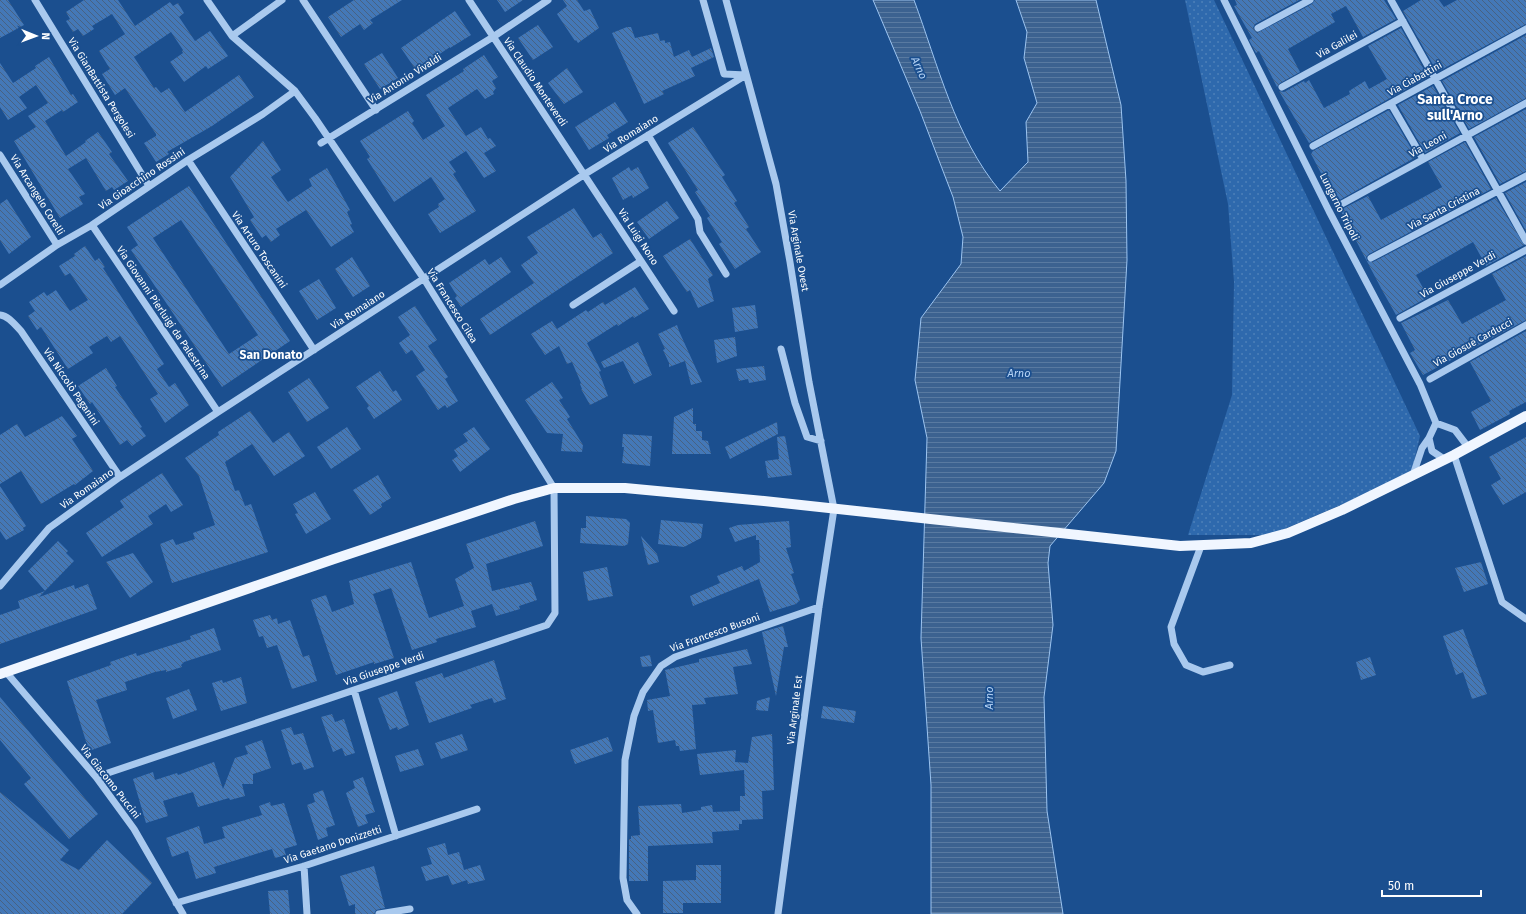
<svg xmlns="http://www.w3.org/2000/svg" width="1526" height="914" font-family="'Fira Sans',sans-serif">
  <defs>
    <pattern id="green-dots" width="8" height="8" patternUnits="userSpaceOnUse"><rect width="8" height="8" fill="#2e69ad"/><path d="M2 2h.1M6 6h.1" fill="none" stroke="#4d80b9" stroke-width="1.8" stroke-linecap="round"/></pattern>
    <pattern id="water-rules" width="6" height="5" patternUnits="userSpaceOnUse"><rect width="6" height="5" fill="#3c6290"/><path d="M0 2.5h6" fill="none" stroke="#597aa1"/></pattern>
    <pattern id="building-back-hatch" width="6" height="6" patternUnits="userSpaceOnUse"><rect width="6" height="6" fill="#4478b7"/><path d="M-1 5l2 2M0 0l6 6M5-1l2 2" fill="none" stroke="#486282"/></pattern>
  </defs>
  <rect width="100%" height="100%" fill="#1b4f8f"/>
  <!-- green -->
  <path fill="url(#green-dots)" d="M1185 0H1214L1420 436 1411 475 1270 535H1188L1232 395 1234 282 1228 204Z"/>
  <!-- water -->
  <path fill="url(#water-rules)" stroke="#9cc4f0" d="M873 0H914C938 65 955 137 1000 191L1028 162 1026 122 1037 103 1024 58 1027 32 1016 0H1096L1121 105 1126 181 1127 260 1116 451 1104 483 1050 546 1048 563 1053 625 1044 697 1047 811 1063 914H931V785L921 638 927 438 915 380 921 318 961 264 963 237 953 197 920 111Z"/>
  <!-- building -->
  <path fill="url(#building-back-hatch)" fill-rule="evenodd" d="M0 0H8L24 25 0 38Z
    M84 0H118L135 26 170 2 173 6 178 3 184 13 179 17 195 41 210 31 228 56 208 69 206 66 184 82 170 62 183 53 182 51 183 50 171 32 134 57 154 88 156 87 161 93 169 88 185 112 239 75 254 97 212 126 167 152 169 154 156 162 144 143 156 136V134L125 88 115 95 102 74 110 69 99 51 125 34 112 14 92 26 94 29 83 36 78 29 73 32 66 21 70 19 66 12Z
    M354 0H402L370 20 373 23 364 30 360 24 341 37 328 17Z
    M497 0H523L505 12Z
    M563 0H577L584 11 590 9 599 28 578 43 576 40 575 41 557 14 567 6Z
    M1235 0H1299L1255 24 1253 28 1257 33 1312 4 1315 0H1384L1396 19 1363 37 1346 6 1331 14 1335 22 1288 49 1300 72 1280 83 1277 87 1259 51 1256 53 1249 40 1252 38 1234 6 1237 5Z
    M1421 0H1439L1444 7 1457 0H1526V24L1437 72 1403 11Z
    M455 11 471 35 450 48V47L416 70 401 48Z
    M538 25 553 47 533 60 518 38Z
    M627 27H631L635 38 658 33 660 41 665 40V43L670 42 674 57 689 50 692 57 711 48 714 57 691 68 695 76 662 91 664 94 644 104 612 33Z
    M1401 28 1428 77 1309 143 1279 91 1284 92 1304 81 1305 83 1309 80 1324 108 1350 94 1349 91 1365 81 1369 89 1387 79 1368 46Z
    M1526 35V98L1469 129 1442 81Z
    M382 53 398 78 380 89 364 64Z
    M484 55 498 77 492 81 496 88 493 92 494 94 485 99 477 89 448 108 466 136 481 127 488 139 490 138 496 146 484 153 496 171 484 178 466 151 449 162 456 172 453 174 476 211 440 233 428 214 439 207 438 204 445 199 431 177 394 202 367 159 370 157 360 141 408 111 414 121 412 123 423 140 445 126 426 95 464 71 463 69Z
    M49 57 71 95 73 94 78 102 63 112 62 110 45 121 66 156 86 142 85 141 98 132 112 152 109 154 128 181 114 190 112 187 106 191 86 158 68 169 85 194 79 197 83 204 60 218 14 141 36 127 28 116 48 103 36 85 19 97 27 108 8 120 0 107V63L13 83 36 68 35 66Z
    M567 68 583 92 564 104 548 83Z
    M1433 86 1460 133 1425 153 1398 105Z
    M615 102 628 122 607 135 609 138 589 150 575 127Z
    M1526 109V171L1500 184 1474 137Z
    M1389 110 1416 157 1336 202 1311 154 1313 151Z
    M693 127 725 175 722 177 737 201 734 203 749 227 746 229 761 252 735 269 719 244 722 242 707 218 710 216 695 192 698 190 668 143Z
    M263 141 281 170 271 177 288 202 312 186 309 179 327 168 350 210 347 212 352 224 350 225 354 232 331 247 306 210 276 229 280 235 271 242 266 235 262 238 250 220 254 217 230 177Z
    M1465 142 1491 189 1369 254 1366 257 1367 261 1373 262 1496 198 1524 245 1486 266 1473 242 1416 275 1428 297 1396 315 1382 290 1340 210 1368 196 1381 220 1422 198 1442 187 1428 162Z
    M629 167 631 171 638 167 649 188 633 198 632 195 623 200 612 178Z
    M1526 182V231L1505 193Z
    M189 186 290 341 222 387 131 250 138 245 127 227ZM181 220 258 335 229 354 153 238Z
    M7 199 31 237 9 254 0 240V204Z
    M667 201 679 218 649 239 637 222Z
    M574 208 593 238 601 233 613 253 490 335 480 319 534 283 521 265 538 253 527 237Z
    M690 239 713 275 708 279 714 301 698 308 690 290 687 292 663 256Z
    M85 246 95 261 99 258 105 267 103 268 164 364 157 369 169 387 175 383 189 405 165 423 150 399 158 394 120 336 111 342 107 336 89 347 93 353 68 369 41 327 37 330 28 316 35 311 29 302 44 292 47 296 56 290 70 311 88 300 70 273 65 276 59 266 75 256 74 254Z
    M1526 256V320L1423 375 1410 353 1415 350 1401 323 1448 300 1462 324 1506 300 1492 274Z
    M352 257 370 286 353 297 335 269Z
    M501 257 511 272 461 307 455 298 457 296 449 283 485 259 489 265Z
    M319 279 336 308 317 320 299 291Z
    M635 287 649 309 634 318 633 316 618 326 617 324 587 343 601 371 599 372 608 396 590 405 581 389H582L580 384 581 383 572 362 567 364 559 346 545 355 531 334 552 321 557 329 586 310 588 312 603 302 605 305Z
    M755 305 758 328 735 332 732 308Z
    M415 306 437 340 428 346 448 377 445 379 458 401 447 408 445 405 438 410 416 376 425 370 412 350 406 354 399 343 410 335 398 317Z
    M677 325 679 331 702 382 691 385 685 361 669 367V363L663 350 665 349 658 334Z
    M1526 331V402L1509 411 1510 414 1480 430 1471 412 1491 401 1470 362Z
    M735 337 737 356 717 363 714 340Z
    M638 342 652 375 634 384 623 361 604 368 601 362Z
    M764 366 766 380 749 383 748 379 739 381 736 369Z
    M106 368 117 386 115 387 142 427 140 428 146 436 132 446 127 440 120 445 92 402 90 404 78 386Z
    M380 371 393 392 396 390 402 400 374 419 367 408 369 406 356 387Z
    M309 378 329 408 307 422 288 392Z
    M552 382 563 398 559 400 570 417 567 419 583 445 582 452 561 451 563 434 547 433 525 400Z
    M693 408V424H696V431H702V440L708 441 711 454H672L674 417Z
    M250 411 273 443 289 432 305 456 274 476 252 444 225 462 235 491 239 490 245 506 251 504 268 552 172 583 160 544 173 539 176 545 195 539 193 533 215 525 199 476 185 458 219 435 218 432Z
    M62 416 77 436 72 439 93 471 75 485 74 484 41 504 21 471 0 484V435L17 424 25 437Z
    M777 422 778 434 730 459 725 447Z
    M347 427 361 449 331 469 317 447Z
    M474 427 490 449 460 472 452 460 458 456 454 450 468 441 463 434Z
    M623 434 652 436 650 466 622 463 624 447H622Z
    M785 436 792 475 768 478 765 461 779 459 777 437Z
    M1526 437V492L1503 505 1491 485 1501 479 1489 457Z
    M162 473 183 505 171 512 166 504 148 516 153 524 102 557 86 533 124 507 120 501Z
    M378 475 391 498 381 504 382 507 370 515 353 490Z
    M0 486 26 526 23 528 24 530 6 540 0 531Z
    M315 492 331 519 306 534 295 514 298 513 293 504Z
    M586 516 626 519 630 523 628 544 624 546 580 543 581 528H586Z
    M661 520 703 524 701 538 684 547 658 544Z
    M535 521 543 546 486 564 492 591 531 582 537 600 519 606 520 609 496 616 492 604 471 611 476 627 436 639 437 642 412 650 391 588 373 594 394 658 374 664V662L336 675 311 600 326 595 332 612 354 604 349 581 411 562 429 618 464 606 455 579 474 568 466 544Z
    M789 521 791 547 786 548 794 573 791 574 800 600 796 604 770 612 759 579 693 606 690 596 720 583 717 576 742 566 744 571 760 562 759 540H756V535L735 542 729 528 738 525Z
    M641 536 657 554 659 562 648 565Z
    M58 541 68 551 66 553 74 561 39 597 74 585 75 589 88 584 97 609 0 644V615L20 608 18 601 45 591 28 571Z
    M133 553 153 582 130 598 106 562Z
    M1481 562 1488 584 1464 592 1455 568Z
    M607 567 613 596 588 601 583 572Z
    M270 615 272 620 277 618 278 624 290 620 303 657 309 655 317 681 292 689 277 645 267 648 263 636 259 637 253 620Z
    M783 626 788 647H784L776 696 762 632Z
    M214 628 221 650 184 662 181 665 182 667 166 672V670L155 672 125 682 127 690 96 700 111 743 89 751 67 681 111 665 110 662 136 653 137 656 191 639 190 636Z
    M1463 629 1487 694 1472 699 1463 672 1456 675 1443 636Z
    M747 649 752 664 733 667 738 694 704 698 706 704 692 705 696 749 680 751 679 746H676L675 740 658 743 653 710 648 711 647 700 670 696 665 670 699 662V659Z
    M650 655 652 666 642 667 640 657Z
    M1370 657 1376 675 1361 680 1356 662Z
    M494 660 506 699 494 703 492 698 470 705 472 708 429 723 415 682 442 673 444 678Z
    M241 677 247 703 221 711 212 683 222 680 223 683Z
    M189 689 197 710 173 719 166 698Z
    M397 691 409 725 398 730 397 727 390 730 378 698Z
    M0 697 98 814 69 839 24 784 31 778 0 740Z
    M770 697 768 711 756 710 757 701Z
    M823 706 856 711 854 723 821 718Z
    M332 714 335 722 344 719 355 753 345 756 342 748 333 752 321 717Z
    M291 727 294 735 303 733 314 767 304 770 301 762 292 765 281 730Z
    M462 734 468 750 441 759 435 743Z
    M772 734 774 790 762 791 763 819 742 820V824H739V830L712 832 713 843 648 846V881H629V839H631V836L640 835 638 806 681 804 682 813 701 810V807L712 805 713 812 740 811V796H745L744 770 700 775 697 754 736 750 735 762 748 763 752 737Z
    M608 737 613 751 575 764 570 750Z
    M262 740 271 768 253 774V784H242L245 796 230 800 229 798 198 807 193 792 163 801 168 816 146 823 133 779 153 772 155 780 177 773 178 775 214 762 223 789 235 758 248 754 245 746Z
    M418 749 424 765 400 772 395 756Z
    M363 777 375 812 365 815 368 823 358 827 346 793 355 788 353 781Z
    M323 790 335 825 326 828 328 836 318 840 307 805 315 802 313 794Z
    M0 792 69 850 60 860 79 870 107 840 152 883 122 914H0Z
    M270 802 271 806 284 803 297 845 284 849 286 855 275 858 272 849 214 867 216 873 196 879 188 851 172 857 166 838 199 826 204 844 225 838 222 827 262 815 259 806Z
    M445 843 448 855 459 852 464 870 480 865 485 880 468 884 467 880 452 885 448 875 426 881 421 867 432 864 427 848Z
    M696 865H721V903H683V913H663V881L696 880Z
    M374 866 385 908 376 910 374 914H355V904L349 906 340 876Z
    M288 890 290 914H270L268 891Z"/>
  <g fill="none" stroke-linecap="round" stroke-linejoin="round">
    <!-- minor -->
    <path stroke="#a9c9ee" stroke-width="7" d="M35 0 149 186
      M303 0 376 110
      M469 0 674 311
      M703 0 724 74 746 75
      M726 0 776 184 790 262 809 382 834 509 819 607 778 914
      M1224 0 1329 211 1420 384 1436 423
      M1391 0 1526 241
      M1258 28 1310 0
      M232 36 282 0
      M1282 87 1403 21
      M1391 104 1423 159
      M648 135 698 219 700 232 726 274
      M321 143 493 37 548 0
      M1313 146 1526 29
      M0 155 57 245
      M188 160 314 350
      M1340 205 1526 103
      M92 225 218 412
      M1371 258 1526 176
      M0 285 57 245 92 225 188 160 263 114 295 91
      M573 305 641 261
      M0 315C9 316 15 325 21 331L120 477
      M1400 318 1526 250
      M781 349 795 403 807 437 821 441
      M1430 379 1526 325
      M1436 423 1429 438 1432 451 1444 459
      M1436 423 1455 430 1468 447
      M1454 455 1502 602 1526 619
      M1413 475 1422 448 1429 438
      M1201 546 1171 627 1174 644 1186 665 1203 672 1230 665
      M0 586 49 528 120 477 218 412 585 174 746 75
      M6 672 96 777 134 829 183 914
      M354 690 396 836
      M96 777 547 625 555 613 554 488 424 279 315 118 295 91 232 36 207 0
      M304 866 307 914
      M176 903 304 866 477 809
      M379 914 410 909
      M637 914 627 900 623 878 625 760 634 716 643 692 661 666 675 657 819 607"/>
    <!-- major -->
    <path stroke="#f0f6ff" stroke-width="10" d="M0 674 334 559 514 499 554 488H625L764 501 1180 546 1251 543 1288 533 1342 510 1454 455 1526 416"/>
  </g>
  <g text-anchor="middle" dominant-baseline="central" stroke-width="3.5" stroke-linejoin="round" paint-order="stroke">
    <!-- street labels -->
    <g font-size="10" fill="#fff" stroke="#1b4f8f">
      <text transform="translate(1337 45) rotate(-29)">Via Galilei</text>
      <text transform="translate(405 79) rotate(-32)">Via Antonio Vivaldi</text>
      <text transform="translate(1415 79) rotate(-29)">Via Ciabattini</text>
      <text transform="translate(535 82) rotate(56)">Via Claudio Monteverdi</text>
      <text transform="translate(101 88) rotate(58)">Via GianBattista Pergolesi</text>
      <text transform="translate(631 134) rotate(-32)">Via Romaiano</text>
      <text transform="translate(1428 145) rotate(-29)">Via Leoni</text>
      <text transform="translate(142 179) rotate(-34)">Via Gioacchino Rossini</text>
      <text transform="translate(37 195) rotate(58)">Via Arcangelo Corelli</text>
      <text transform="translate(1339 207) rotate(63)">Lungarno Tripoli</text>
      <text transform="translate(1444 209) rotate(-28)">Via Santa Cristina</text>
      <text transform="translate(638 237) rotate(57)">Via Luigi Nono</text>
      <text transform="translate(259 250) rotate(56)">Via Arturo Toscanini</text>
      <text transform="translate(798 251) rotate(80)">Via Arginale Ovest</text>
      <text transform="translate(1458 275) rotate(-29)">Via Giuseppe Verdi</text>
      <text transform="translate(452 306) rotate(58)">Via Francesco Cilea</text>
      <text transform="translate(358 310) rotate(-33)">Via Romaiano</text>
      <text transform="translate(163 313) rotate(56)">Via Giovanni Pierluigi da Palestrina</text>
      <text transform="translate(1473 343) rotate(-29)">Via Giosuè Carducci</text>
      <text transform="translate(71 387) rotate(56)">Via Niccolò Paganini</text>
      <text transform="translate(87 489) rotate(-35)">Via Romaiano</text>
      <text transform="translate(715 633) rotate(-20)">Via Francesco Busoni</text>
      <text transform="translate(384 669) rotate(-19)">Via Giuseppe Verdi</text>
      <text transform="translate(795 710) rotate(-83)">Via Arginale Est</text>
      <text transform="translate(110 782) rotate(52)">Via Giacomo Puccini</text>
      <text transform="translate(333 845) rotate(-18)">Via Gaetano Donizzetti</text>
    </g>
    <!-- water labels -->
    <g font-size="11" font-style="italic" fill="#b5d3f5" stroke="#1b4f8f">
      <text transform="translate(919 68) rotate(66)">Arno</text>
      <text x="1019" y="373">Arno</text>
      <text transform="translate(989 698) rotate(-90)">Arno</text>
    </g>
    <!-- quarter labels -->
    <g font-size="12" font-weight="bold" fill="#fff" stroke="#1b4f8f">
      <text x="271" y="355">San Donato</text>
    </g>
    <!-- district labels -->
    <g font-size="14" font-weight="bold" fill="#fff" stroke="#1b4f8f">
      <text x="1455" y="99">Santa Croce<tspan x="1455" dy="16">sull'Arno</tspan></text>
    </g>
  </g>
  <!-- north arrow -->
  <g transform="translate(36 36) rotate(91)" stroke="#1b4f8f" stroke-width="3" paint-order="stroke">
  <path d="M0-3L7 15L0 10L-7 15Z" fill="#ffffff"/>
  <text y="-6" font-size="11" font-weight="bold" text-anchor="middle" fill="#ffffff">N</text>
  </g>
  <!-- scale -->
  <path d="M1382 890v6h99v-6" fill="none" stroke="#ffffff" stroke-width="2"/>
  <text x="1388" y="890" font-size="12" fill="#ffffff" stroke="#1b4f8f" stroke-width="3" paint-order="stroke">50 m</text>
</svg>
